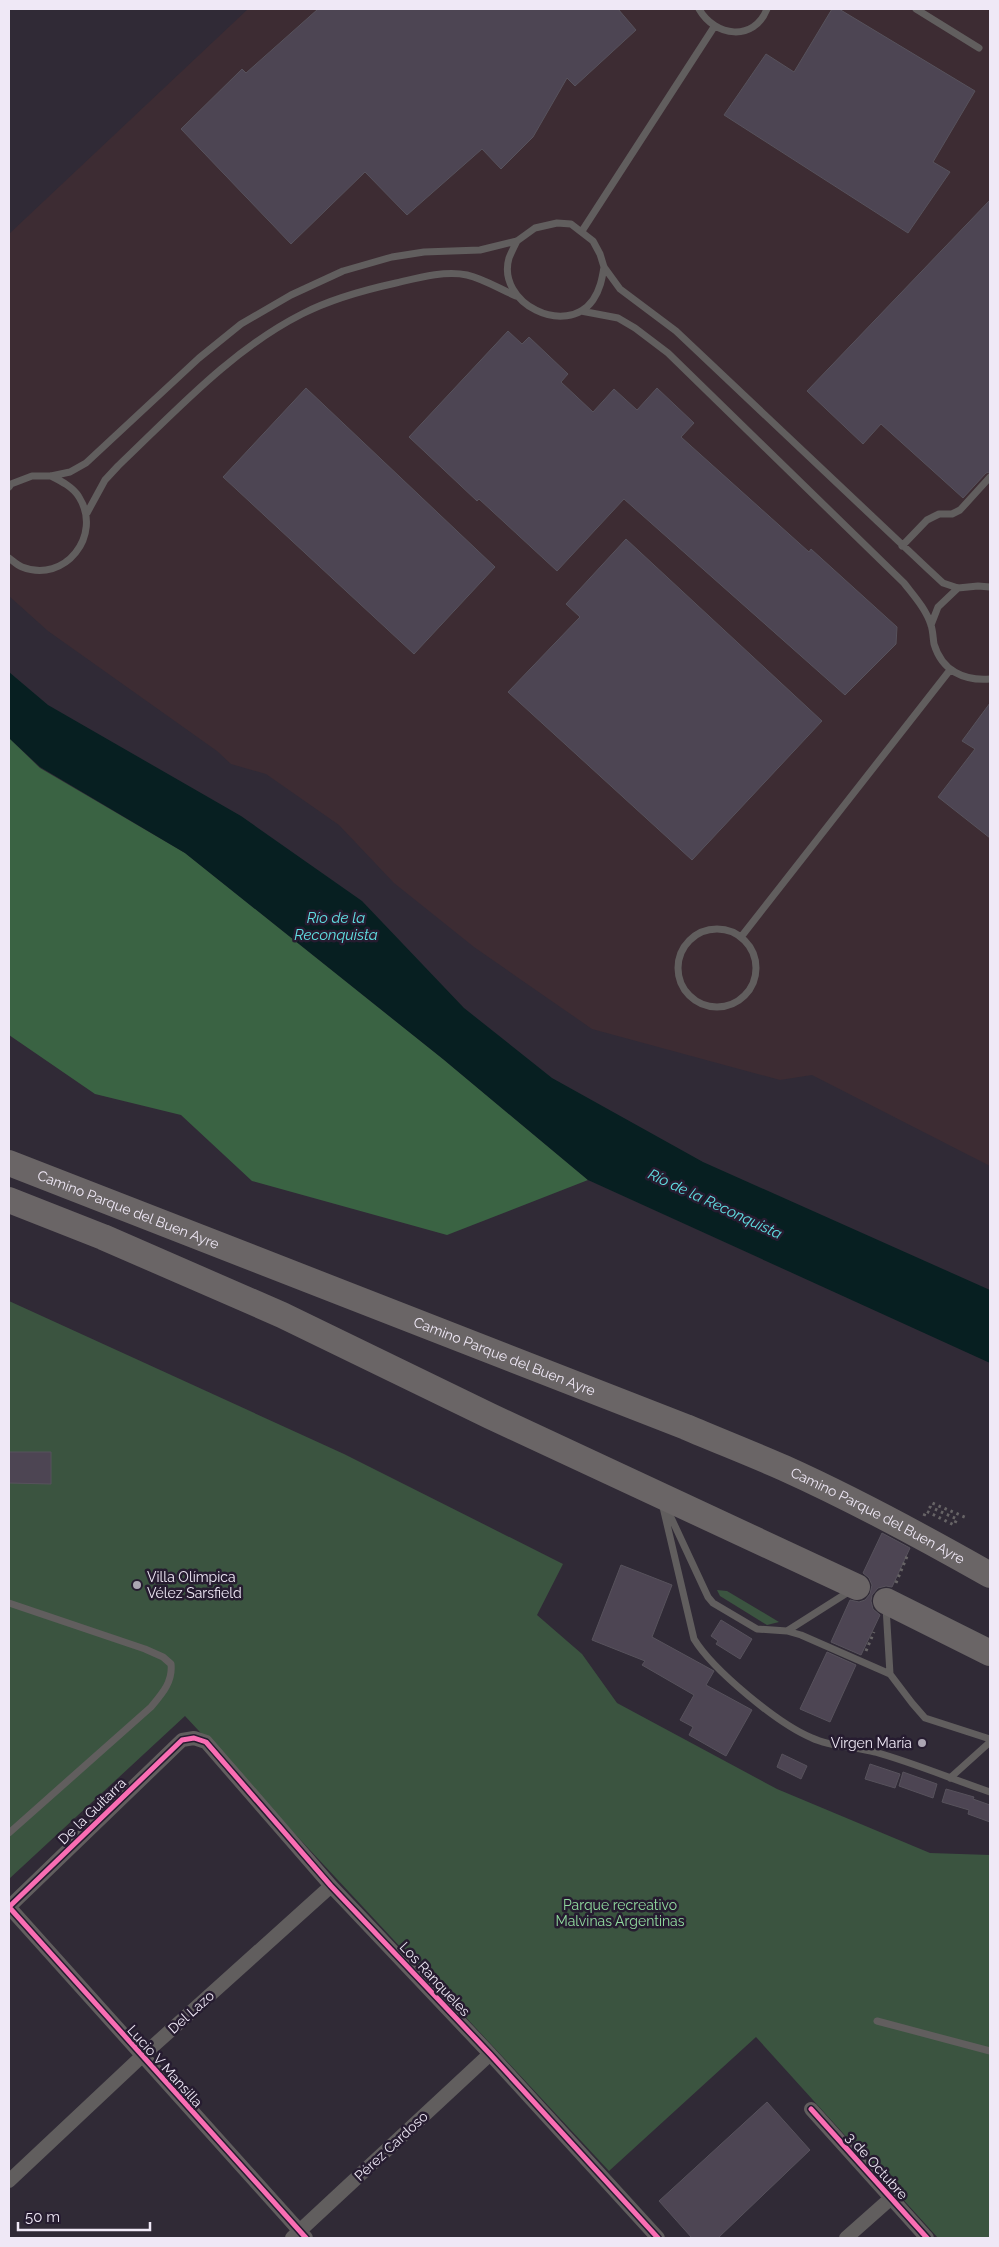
<svg xmlns="http://www.w3.org/2000/svg" width="999" height="2247" font-family="Raleway,sans-serif">
  <rect width="100%" height="100%" fill="#302a36"/>
  <!-- industrial -->
  <path fill="#3d2c33" d="M248 9H990V1166L812 1075 780 1080 592 1029 474 947 394 883 339 825 266 774 231 764 217 751 48 631 9 596V234Z"/>
  <!-- green -->
  <path fill="#3b5440" d="M9 1301 344 1454 563 1564 537 1615 582 1654 617 1703 777 1789 930 1853 990 1855V2238H938L756 2037 609 2171 185 1716 9 1879Z
    M717 1590 727 1591 779 1622 767 1625 720 1596Z"/>
  <!-- forest -->
  <path fill="#3a6343" d="M9 738 40 768 185 853 443 1059 588 1180 447 1235 252 1181 181 1115 95 1094 9 1035Z"/>
  <!-- water -->
  <path fill="#071f21" d="M9 672 48 705 241 816 362 901 464 1008 552 1078 703 1162 990 1290V1363L588 1180 443 1059 185 853 40 767 9 738Z"/>
  <!-- building -->
  <path fill="#4d4553" stroke="#57525c" d="M318 9H618L636 30 575 86 567 78 533 137 501 169 482 149 407 215 365 172 291 244 181 129 242 69 246 73Z
    M832 9H839L975 91 933 162 950 172 908 233 724 115 766 54 794 72Z
    M990 200V472L986 473 963 498 881 424 863 444 807 391Z
    M508 331 522 344 529 337 568 374 561 382 593 412 614 389 637 410 657 388 694 423 681 437 809 552 811 549 897 627 896 644 845 695 624 499 557 571 479 499 477 501 409 437Z
    M306 388 495 567 414 654 223 477Z
    M626 539 822 721 692 860 508 692 580 617 566 604Z
    M990 703V838L938 797 975 749 962 741Z
    M9 1452H51V1484L9 1483Z
    M882 1533 910 1548 892 1587 886 1586 878 1588 872 1595 871 1601 873 1609 880 1615 861 1655 831 1642 850 1600 859 1602 865 1600 870 1594 872 1585 869 1578 863 1573Z
    M621 1565 672 1585 652 1637 714 1671 706 1685 752 1710 726 1756 689 1735 693 1727 680 1720 694 1695 642 1665 645 1661 592 1640Z
    M721 1620 752 1639 740 1659 716 1644 718 1641 711 1636Z
    M827 1652 856 1665 830 1722 800 1709Z
    M782 1754 807 1766 801 1779 777 1767Z
    M870 1764 900 1774 895 1788 865 1779Z
    M903 1772 937 1784 933 1798 899 1786Z
    M946 1789 974 1797 973 1799 990 1805V1822L968 1814 969 1810 942 1802Z
    M767 2102 810 2150 718 2238H692L659 2201Z"/>
  <g fill="none" stroke-linecap="round" stroke-linejoin="round">
    <!-- path -->
    <path stroke="#676466" stroke-width="3" stroke-dasharray="2.5 4" stroke-linecap="butt" d="M924 1516 926 1511 954 1525 957 1519 930 1507 932 1503 967 1518
      M896 1583 908 1554
      M866 1651 874 1632"/>
    <!-- service -->
    <path stroke="#615e5e" stroke-width="7" d="M699 9C715 37 754 42 767 9
      M916 9 979 48
      M582 231 714 27
      M517 241C514 247 511 253 509 258 496 303 566 338 593 300 600 290 602 279 604 267
      M581 311 618 318 635 328 668 353 904 583C914 596 926 609 931 625 933 631 933 638 934 644 942 671 964 681 990 679
      M9 487 11 484 32 476H51L70 472 86 463 199 358 241 324 291 295 343 271 392 257 424 252 480 250 517 241 535 228 557 223 571 224 593 241 600 254 604 267 620 289 676 331 929 570 943 583 958 588 978 586 990 587
      M87 513 105 480 118 466C175 412 231 350 302 314 331 299 364 290 396 283 417 278 445 270 467 275 484 279 500 289 516 296
      M902 546 927 520 939 514H952L960 510 990 477
      M9 558C13 561 17 565 22 567 65 584 103 535 79 497 73 487 61 481 51 476
      M931 625 938 607 958 588
      M678 968a39 39 0 1 1 78 0a39 39 0 1 1-78 0Z
      M741 937 950 670
      M662 1503 694 1639C713 1670 778 1724 812 1738 831 1747 855 1747 875 1752 914 1763 952 1779 990 1792
      M668 1511 708 1597 713 1603 757 1629 787 1631 850 1591
      M9 1603 145 1649 163 1657 171 1664C173 1682 162 1694 151 1707L9 1833
      M886 1607 890 1674 912 1703 925 1718 990 1739
      M787 1631 801 1635 890 1674
      M950 1778 990 1742
      M877 2021 990 2051"/>
    <!-- minor -->
    <path stroke="#615e5e" stroke-width="14" d="M9 1907 182 1740 194 1738 206 1742 331 1886 490 2054 658 2238
      M9 1907 306 2238
      M811 2109 927 2238
      M9 2181 141 2057 331 1886
      M292 2238 490 2054
      M846 2238 890 2199"/>
    <!-- motorway -->
    <g stroke="#6a6566" stroke-width="26">
      <path id="s1" d="M9 1163 686 1427C719 1441 752 1454 784 1468 855 1500 923 1537 990 1575"/>
      <path d="M9 1200 103 1237 282 1315 490 1416 857 1587"/>
      <path d="M886 1601 990 1653"/>
    </g>
    <!-- cycleway casing -->
    <g stroke="#261c30" stroke-width="8">
      <path id="cycleway" d="M9 1907 182 1740 194 1738 206 1742 331 1886 490 2054 658 2238
        M9 1907 306 2238
        M811 2109 927 2238"/>
    </g>
    <!-- cycleway -->
    <use href="#cycleway" stroke="#f96db3" stroke-width="5"/>
  </g>
  <!-- markers -->
  <g fill="#aca6b3" stroke="#261c30" stroke-width="2">
    <circle cx="137" cy="1585" r="5"/>
    <circle cx="922" cy="1743" r="5"/>
  </g>
  <g text-anchor="middle" dominant-baseline="central" stroke-width="5" stroke-linejoin="round" paint-order="stroke">
    <!-- street labels -->
    <g font-size="14" fill="#efe8f6" stroke="#261c30">
      <text stroke="none"><textPath href="#s1" startOffset="128">Camino Parque del Buen Ayre</textPath></text>
      <text stroke="none"><textPath href="#s1" startOffset="532">Camino Parque del Buen Ayre</textPath></text>
      <text stroke="none"><textPath href="#s1" startOffset="938">Camino Parque del Buen Ayre</textPath></text>
      <text transform="translate(92 1811) rotate(-44)">De la Guitarra</text>
      <text transform="translate(435 1979) rotate(47)">Los Ranqueles</text>
      <text transform="translate(191 2012) rotate(-42)">Del Lazo</text>
      <text transform="translate(165 2066) rotate(48)">Lucio V Mansilla</text>
      <text transform="translate(391 2146) rotate(-43)">Pérez Cardoso</text>
      <text transform="translate(877 2166) rotate(48)">3 de Octubre</text>
    </g>
    <!-- poi labels -->
    <g font-size="14" fill="#efe8f6" stroke="#261c30" text-anchor="start">
      <text x="147" y="1577">Villa Olímpica<tspan x="147" dy="16">Vélez Sarsfield</tspan></text>
      <text x="912" y="1743" text-anchor="end">Virgen María</text>
    </g>
    <!-- park labels -->
    <g font-size="14" fill="#91db9f" stroke="#261c30">
      <text x="620" y="1905">Parque recreativo<tspan x="620" dy="16">Malvinas Argentinas</tspan></text>
    </g>
    <!-- water labels -->
    <g font-size="15" font-style="italic" fill="#61e0e4" stroke="#261c30">
      <text x="336" y="918">Río de la<tspan x="336" dy="17">Reconquista</tspan></text>
      <text transform="translate(715 1204) rotate(25)">Río de la Reconquista</text>
    </g>
  </g>
  <!-- border -->
  <rect width="999" height="2247" fill="none" stroke="#efe8f6" stroke-width="20"/>
  <!-- scale -->
  <path d="M18 2222v8h132v-8" fill="none" stroke="#efe8f6" stroke-width="2.5"/>
  <text x="25" y="2222" font-size="15" fill="#efe8f6" stroke="#261c30" stroke-width="4" paint-order="stroke">50 m</text>
</svg>
